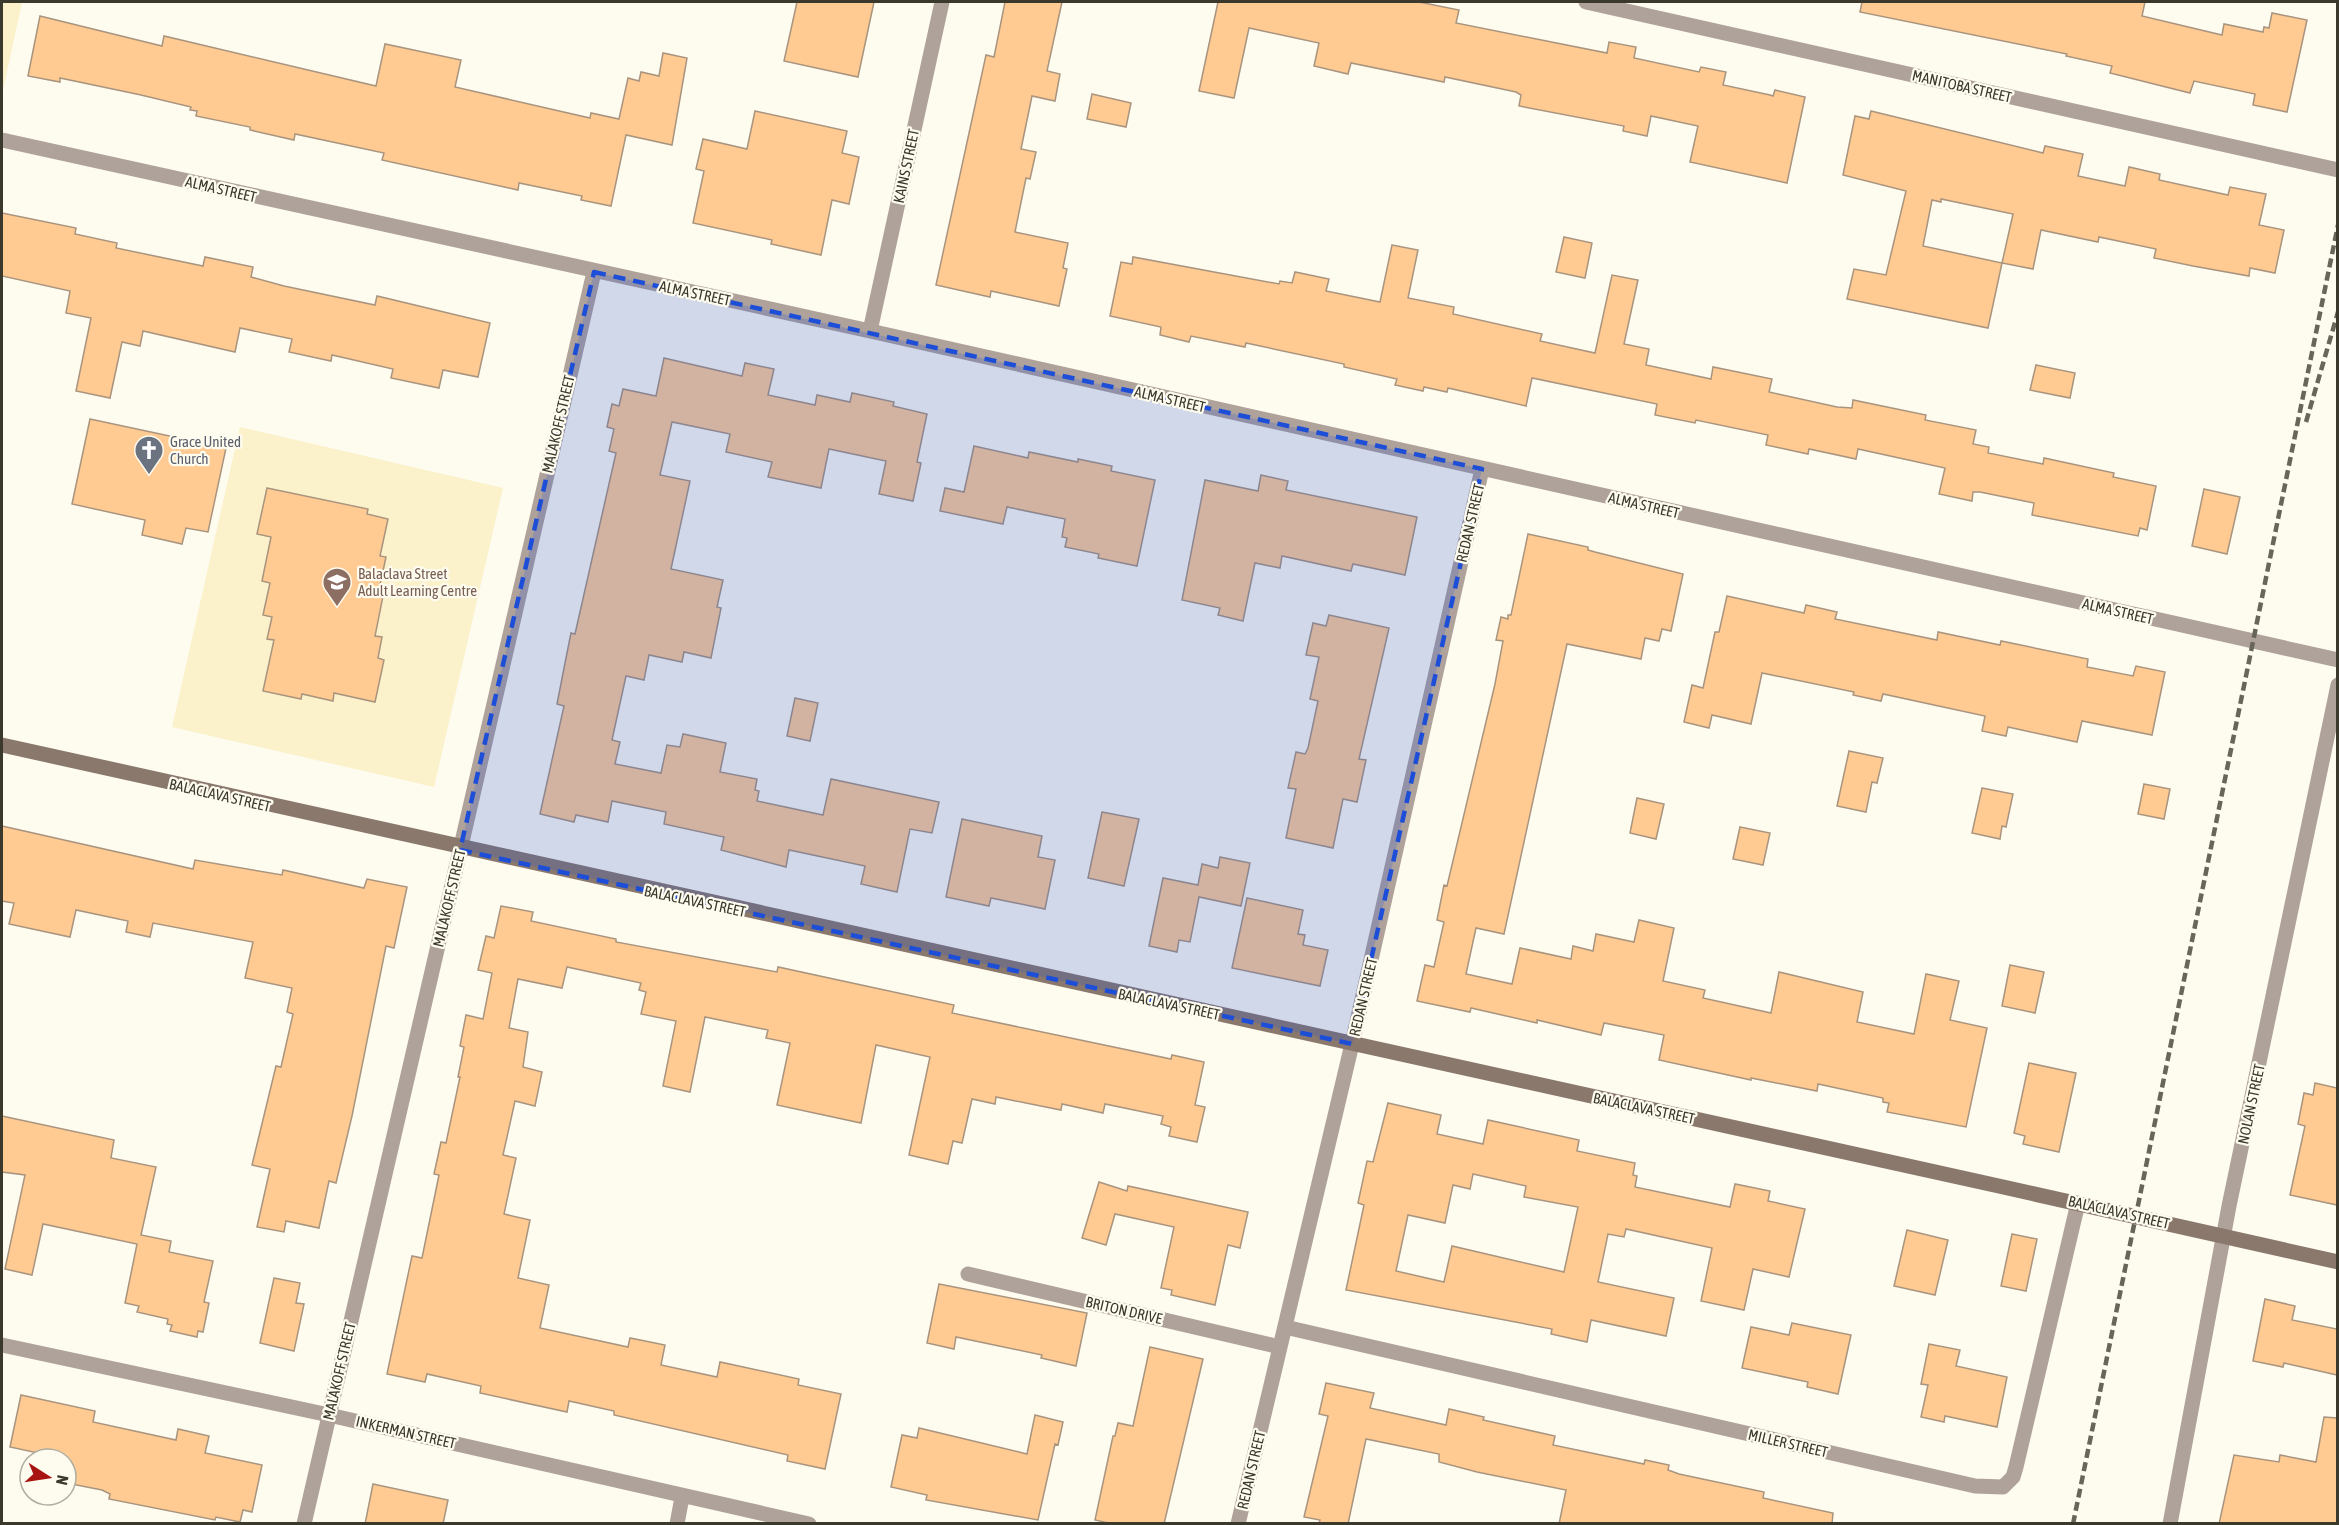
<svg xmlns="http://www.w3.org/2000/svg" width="2339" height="1525" font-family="'Asap Condensed',sans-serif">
  <rect width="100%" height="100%" fill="#fefbef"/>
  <!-- built -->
  <path fill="#fbf1cb" d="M2 2H22L2 95Z
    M240 427 503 488 434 787 172 727Z"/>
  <!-- building -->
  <path fill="#ffcb93" stroke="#a9947e" stroke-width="1.5" fill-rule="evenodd" d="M797 2H874L858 77 784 61Z
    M1005 2H1062L1047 71 1060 74 1055 101 1032 96 1021 149 1036 152 1030 179 1026 178 1015 232 1068 243 1063 268 1067 269 1059 306 991 291 990 297 936 285 986 55 994 57Z
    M1218 2H1419L1459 10 1456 23 1607 53 1609 42 1636 47 1634 58 1699 72 1701 67 1726 72 1723 85 1770 95 1773 96 1775 90 1805 97 1787 183 1690 162 1698 126 1651 116 1647 136 1623 131 1624 126 1519 106 1521 95 1516 92 1445 77 1444 82 1351 63 1348 74 1314 66 1319 43 1249 28 1234 98 1199 91Z
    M1862 2H2145L2142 16 2222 35 2224 24 2263 32 2264 27 2269 28 2272 13 2307 20 2287 112 2253 105 2255 94 2194 81 2190 93 2110 73 2112 66 2066 56 2067 54 1860 12Z
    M40 16 162 46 164 36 376 86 385 44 461 60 455 87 590 118 591 113 619 119 628 78 639 81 641 72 659 76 663 53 687 58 672 145 626 135 611 206 581 200 582 196 519 183 518 190 382 160 384 153 295 134 294 140 250 130V127L196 116 197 111 190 110 191 107 141 95 60 78V82L28 76Z
    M1092 94 1131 103 1126 127 1087 119Z
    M755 111 847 131 842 153 859 157 849 204 832 200 821 255 771 244 772 240 693 223 704 171 696 169 703 139 747 149Z
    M1871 111 2043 153 2045 146 2083 154 2078 176 2125 186 2129 167 2160 174 2159 180 2228 195 2230 187 2266 194 2259 225 2284 230 2275 273 2250 268 2249 276 2193 266 2154 258 2156 249 2099 237 2098 242 2041 230 2033 269 2002 263 2013 214 1941 199V202L1932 200 1923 246 2002 263 1988 328 1847 299 1854 269 1886 275 1906 191 1843 175 1855 116 1869 119Z
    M2 213 76 228 75 234 117 243 116 248 203 266 205 257 253 267 251 277 284 286 375 305 377 296 490 323 478 377 443 370 439 388 391 378 393 369 332 355 331 361 289 352 292 339 240 328 235 352 143 331 140 346 122 342 110 398 76 391 91 318 66 313 70 291 2 276Z
    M1564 237 1592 243 1585 278 1556 272Z
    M1392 245 1418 250 1408 298 1454 307 1453 314 1542 334 1540 341 1595 353 1612 275 1638 280 1624 344 1649 349 1646 365 1711 379 1713 367 1772 379 1769 392 1837 407 1852 408 1853 400 1926 415 1925 420 1976 430 1973 444 1989 447 1988 453 2043 464 2044 458 2114 473 2113 477 2156 486 2147 530 2140 528 2138 536 2032 515 2034 503 1980 492H1973L1972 501 1939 494 1945 468 1858 449 1856 459 1809 449 1808 454 1766 445 1768 435 1696 420 1695 423 1655 415 1657 404 1532 378 1526 406 1448 388 1447 392 1424 387 1423 391 1395 385 1397 379 1344 367V364L1246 343 1245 347 1191 336 1189 342 1160 335 1161 327 1110 316 1121 262 1132 264 1133 257 1279 284 1280 281 1292 283 1295 272 1329 279 1326 291 1380 302Z
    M664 358 742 376 745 363 774 369 768 395 815 405 817 395 850 402 852 393 894 402 893 406 927 414 917 462 921 463 913 501 879 494 886 461 829 449 821 488 768 477 772 462 726 452 730 434 672 422 660 475 690 481 671 569 723 580 717 607 721 608 711 658 684 652 682 662 649 655 644 680 626 676 612 740 620 742 615 764 661 773 667 745 680 747 683 734 726 743 720 772 757 779 755 790 759 791 757 801 823 815 831 779 939 802 932 833 910 829 897 892 861 884 865 866 789 850 786 867 721 850 724 837 664 824 666 812 612 801 608 822 576 815 574 822 540 814 564 706 557 704 565 663 571 633 575 634 616 453 609 451 614 429 607 427 612 404 619 406 623 389 656 396Z
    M2036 365 2075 373 2070 398 2030 390Z
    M90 419 226 448 208 532 186 528 182 544 142 535 145 520 72 504Z
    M974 446 1028 458 1029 452 1078 462V459L1112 466 1111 471 1155 480 1137 566 1098 558 1099 554 1065 547 1067 538 1062 537 1065 519 1007 507 1003 524 940 511 945 488 964 492Z
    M1261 475 1288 481 1286 490 1417 517 1405 575 1353 564 1351 571 1282 556 1280 568 1255 563 1243 621 1218 615 1220 608 1182 600 1205 480 1258 491Z
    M267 488 368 509 367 514 388 519 380 556 386 557 380 585 385 586 375 636 382 637 378 658 384 660 375 702 334 693 333 701 302 694 301 699 263 691 274 640 267 639 272 617 263 615 270 583 262 581 271 537 257 534Z
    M2204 489 2240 497 2227 554 2192 546Z
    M1528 534 1588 547V550L1595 552 1683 574 1671 631 1662 629 1659 641 1645 638 1641 659 1567 644 1504 934 1476 928 1466 974 1512 984 1520 948 1571 959 1573 946 1593 951 1596 934 1634 942 1639 920 1674 928 1663 981 1705 990 1703 998 1771 1013 1779 972 1863 992 1857 1022 1914 1034 1926 974 1959 981 1950 1020 1987 1028 1966 1127 1887 1112 1889 1103 1883 1102V1098L1818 1084 1817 1091 1751 1078V1080L1659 1060 1664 1035 1604 1023 1601 1035 1537 1020V1023L1471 1008 1470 1012 1417 1001 1425 965 1434 967 1444 922 1437 920 1444 885 1447 886 1495 684 1503 641 1496 640 1501 617 1508 619V615H1511Z
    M1727 596 1804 613 1806 605 1837 612 1835 619 1937 640 1938 632 2000 645 2001 641 2088 659 2087 667 2133 676 2136 666 2165 672 2152 735 2082 721 2077 742 2008 727 2006 736 1982 731 1985 716 1883 694 1881 701 1853 695 1854 692 1762 673 1751 724 1712 715 1709 728 1684 722 1692 685 1703 688 1715 632H1719Z
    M1329 615 1389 628 1359 759 1366 760 1357 802 1343 799 1333 848 1286 838 1296 789 1288 788 1296 752 1305 754 1308 748 1318 701 1310 699 1319 657 1306 655 1313 623 1326 626Z
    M795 698 818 703 810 741 787 736Z
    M1849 751 1883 758 1877 783 1872 782 1866 812 1837 806Z
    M2144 784 2170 789 2164 819 2138 814Z
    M1982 788 2013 794 2006 827 2002 826 2000 839 1972 833Z
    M1637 798 1664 804 1656 839 1630 833Z
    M1102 812 1139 819 1124 886 1088 878Z
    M962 819 1042 836 1038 857 1055 860 1045 909 991 898 989 906 946 897Z
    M2 826 193 869 195 860 282 875 283 870 364 888 367 879 407 887 394 948 386 946 352 1116 336 1183 329 1181 319 1228 286 1221 284 1232 257 1227 270 1169 252 1165 276 1066 281 1067 293 1014 287 1012 292 988 245 978 253 942 153 923 150 937 126 932 128 921 76 910 70 937 9 924 14 903 2 901Z
    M1740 827 1770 833 1763 865 1733 859Z
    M1220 857 1250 863 1241 906 1199 897 1190 942 1179 940 1177 952 1149 946 1163 878 1198 885 1202 864 1218 868Z
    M1247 898 1303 910 1298 934 1305 935 1303 945 1328 950 1320 986 1232 968Z
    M501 906 533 912 531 921 616 939V942L777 972 778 967 954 1005 952 1013 1171 1059 1172 1055 1204 1062 1195 1105 1205 1107 1197 1142 1169 1136 1171 1127 1161 1124 1163 1116 1105 1104 1103 1113 1062 1104 1061 1110 996 1097 995 1104 972 1099 962 1143 953 1141 948 1164 909 1155 930 1057 876 1045 861 1123 777 1105 790 1043 766 1038 768 1030 705 1017 690 1092 663 1086 676 1021 641 1014 646 992 639 990 641 983 567 967 562 988 518 979 509 1028 528 1032 523 1067 542 1072 535 1106 515 1101 503 1155 516 1158 504 1214 530 1220 518 1278 549 1285 540 1328 628 1347 630 1338 665 1345 661 1365 717 1377 720 1362 799 1379 798 1385 841 1394 825 1469 787 1461 788 1455 614 1415V1411L569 1401 567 1412 480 1393 481 1386 427 1374 425 1382 387 1374 412 1256 422 1258 439 1175 434 1174 441 1142 446 1143 460 1077H458L464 1047 460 1046 466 1015 483 1019 492 973 478 970 486 936 494 938Z
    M2010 965 2044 972 2035 1013 2002 1006Z
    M2029 1063 2076 1073 2059 1152 2023 1144 2025 1136 2014 1133Z
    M2315 1083 2337 1088V1205L2290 1195 2305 1126 2298 1124 2304 1093 2313 1095Z
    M1388 1103 1441 1115 1437 1134 1483 1144 1488 1120 1579 1140 1577 1151 1635 1163 1633 1175 1637 1176 1635 1187 1730 1207 1735 1184 1770 1191 1768 1201 1805 1209 1789 1277 1753 1269 1744 1310 1701 1301 1712 1248 1626 1229 1624 1237 1608 1234 1598 1282 1674 1298 1666 1336 1591 1320 1587 1342 1551 1334 1552 1329 1346 1290 1364 1205 1358 1203 1367 1161 1373 1162ZM1473 1174 1526 1186 1524 1197 1578 1207 1564 1272 1452 1246 1444 1282 1396 1271 1408 1215 1445 1223 1453 1185 1470 1189Z
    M2 1116 114 1140 111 1158 156 1167 141 1235 171 1241 169 1252 213 1261 204 1302 209 1303 203 1332 198 1331 197 1337 170 1331 172 1325 167 1324 168 1319 137 1312 139 1306 125 1303 137 1244 43 1224 32 1275 5 1269 25 1175 2 1172Z
    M1099 1182 1127 1191 1128 1186 1248 1212 1240 1248 1228 1245 1215 1305 1171 1295 1172 1290 1161 1288 1174 1227 1115 1214 1106 1245 1082 1238Z
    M1907 1230 1948 1240 1935 1295 1894 1286Z
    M2012 1234 2037 1239 2026 1291 2001 1286Z
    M274 1278 300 1283 296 1303 304 1304 294 1351 260 1343Z
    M939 1284 1087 1313 1076 1366 1041 1358 1042 1355 956 1337 954 1349 927 1343Z
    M2265 1299 2295 1306 2292 1320 2337 1329V1375L2284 1363 2283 1367 2253 1361Z
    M1792 1323 1851 1335 1838 1394 1807 1387 1808 1382 1742 1368 1751 1327 1789 1335Z
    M1929 1344 1960 1350 1956 1366 2007 1377 1997 1427 1945 1416 1944 1422 1921 1417 1928 1385 1921 1384Z
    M1150 1347 1203 1359 1164 1524H1113L1095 1520 1113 1436H1115L1118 1423 1133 1426Z
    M1326 1383 1374 1393 1370 1408 1446 1425 1449 1409 1484 1417 1483 1420 1555 1436 1553 1445 1644 1464 1645 1460 1669 1465 1668 1470 1679 1474 1764 1492 1763 1498 1833 1513 1832 1524H1559L1566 1490 1477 1472 1439 1462V1454L1366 1439 1348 1524H1319L1320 1520 1304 1517 1328 1416 1319 1414Z
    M21 1395 95 1411 93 1422 176 1440 178 1429 209 1436 205 1453 262 1465 252 1512 243 1510 240 1522 216 1517 215 1520 109 1499 110 1494 102 1490 66 1483V1459L10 1447Z
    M1035 1415 1063 1422 1058 1445 1055 1444 1038 1520 926 1500 927 1495 891 1487 902 1435 917 1438 919 1428 1027 1454Z
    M2324 1417 2337 1418V1524H2219L2234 1455 2279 1462 2280 1455 2316 1462Z
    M373 1484 448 1500 443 1524H365Z"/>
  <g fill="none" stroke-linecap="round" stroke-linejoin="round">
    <!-- street -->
    <path stroke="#afa29b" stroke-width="15" d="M1586 2 2338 170
      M2 140 870 331 2338 660
      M870 331 942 2
      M968 1274 1280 1347
      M1285 1327 1975 1486 2003 1487 2013 1477 2016 1467 2078 1203
      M2 1345 329 1415 809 1524
      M304 1524 594 272
      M677 1524 682 1497
      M1238 1524 1352 1044 1482 469
      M2170 1524 2229 1206 2338 685"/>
    <!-- secondary -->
    <path stroke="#8a786d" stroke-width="15" d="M2 745C779 923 1560 1086 2338 1262"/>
    <!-- rail -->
    <path stroke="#686559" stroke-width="4.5" stroke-dasharray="9 4.5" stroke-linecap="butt" d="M2306 422 2338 312
      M2073 1524 2338 225"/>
  </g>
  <!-- marked area -->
  <path fill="#1d4ed8" fill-opacity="0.2" stroke="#1d4ed8" stroke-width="4.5" stroke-dasharray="12 8" stroke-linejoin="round" d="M594 272 1482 469 1352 1044 460 850Z"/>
  <!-- icons -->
  <defs>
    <g id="church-pin" transform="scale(1.5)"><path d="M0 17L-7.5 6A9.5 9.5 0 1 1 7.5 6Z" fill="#6b7280" stroke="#fefbef"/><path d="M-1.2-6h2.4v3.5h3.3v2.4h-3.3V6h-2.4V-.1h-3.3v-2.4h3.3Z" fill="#fff"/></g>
    <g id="school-pin" transform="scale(1.5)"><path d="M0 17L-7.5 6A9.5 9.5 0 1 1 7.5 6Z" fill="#8d6e63" stroke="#fefbef"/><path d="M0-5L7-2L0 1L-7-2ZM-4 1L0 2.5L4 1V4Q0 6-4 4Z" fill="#fff"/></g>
  </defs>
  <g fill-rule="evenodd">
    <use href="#church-pin" x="149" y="450"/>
    <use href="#school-pin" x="337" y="582"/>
  </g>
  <g text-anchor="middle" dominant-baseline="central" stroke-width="4.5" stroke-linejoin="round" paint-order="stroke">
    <!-- street labels -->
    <g font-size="15" fill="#3b382c" stroke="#fefbef">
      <text transform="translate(1962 86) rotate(13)">MANITOBA STREET</text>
      <text transform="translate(906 166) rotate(-78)">KAINS STREET</text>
      <text transform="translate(221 189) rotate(13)">ALMA STREET</text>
      <text transform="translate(695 293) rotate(12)">ALMA STREET</text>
      <text transform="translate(1170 399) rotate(13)">ALMA STREET</text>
      <text transform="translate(558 424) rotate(-77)">MALAKOFF STREET</text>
      <text transform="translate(1644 505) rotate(13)">ALMA STREET</text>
      <text transform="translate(1470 523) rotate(-77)">REDAN STREET</text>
      <text transform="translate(2118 611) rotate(13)">ALMA STREET</text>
      <text transform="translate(220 795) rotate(13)">BALACLAVA STREET</text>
      <text transform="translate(449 898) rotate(-77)">MALAKOFF STREET</text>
      <text transform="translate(695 901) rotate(12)">BALACLAVA STREET</text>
      <text transform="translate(1363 997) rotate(-77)">REDAN STREET</text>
      <text transform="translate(1169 1004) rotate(12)">BALACLAVA STREET</text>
      <text transform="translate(2251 1104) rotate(-78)">NOLAN STREET</text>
      <text transform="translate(1644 1108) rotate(12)">BALACLAVA STREET</text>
      <text transform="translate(2119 1212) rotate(13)">BALACLAVA STREET</text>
      <text transform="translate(1124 1310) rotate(13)">BRITON DRIVE</text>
      <text transform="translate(339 1371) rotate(-77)">MALAKOFF STREET</text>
      <text transform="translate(406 1432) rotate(13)">INKERMAN STREET</text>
      <text transform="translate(1788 1443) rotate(13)">MILLER STREET</text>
      <text transform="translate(1251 1470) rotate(-77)">REDAN STREET</text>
    </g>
    <!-- worship labels -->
    <g font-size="15" fill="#5b616d" stroke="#fefbef" text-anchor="start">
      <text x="170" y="441">Grace United<tspan x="170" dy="17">Church</tspan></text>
    </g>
    <!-- education labels -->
    <g font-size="15" fill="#785e54" stroke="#fefbef" text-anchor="start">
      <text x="358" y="573">Balaclava Street<tspan x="358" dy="17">Adult Learning Centre</tspan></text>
    </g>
  </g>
  <!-- border -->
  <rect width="2339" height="1525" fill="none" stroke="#3b382c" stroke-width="6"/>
  <!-- north arrow -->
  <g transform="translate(48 1477) rotate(102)"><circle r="28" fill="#fefbef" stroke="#b0ada1" stroke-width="1.5"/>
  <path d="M0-4.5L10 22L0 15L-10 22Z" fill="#a81411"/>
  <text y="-9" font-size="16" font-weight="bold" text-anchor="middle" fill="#3b382c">N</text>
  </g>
</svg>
